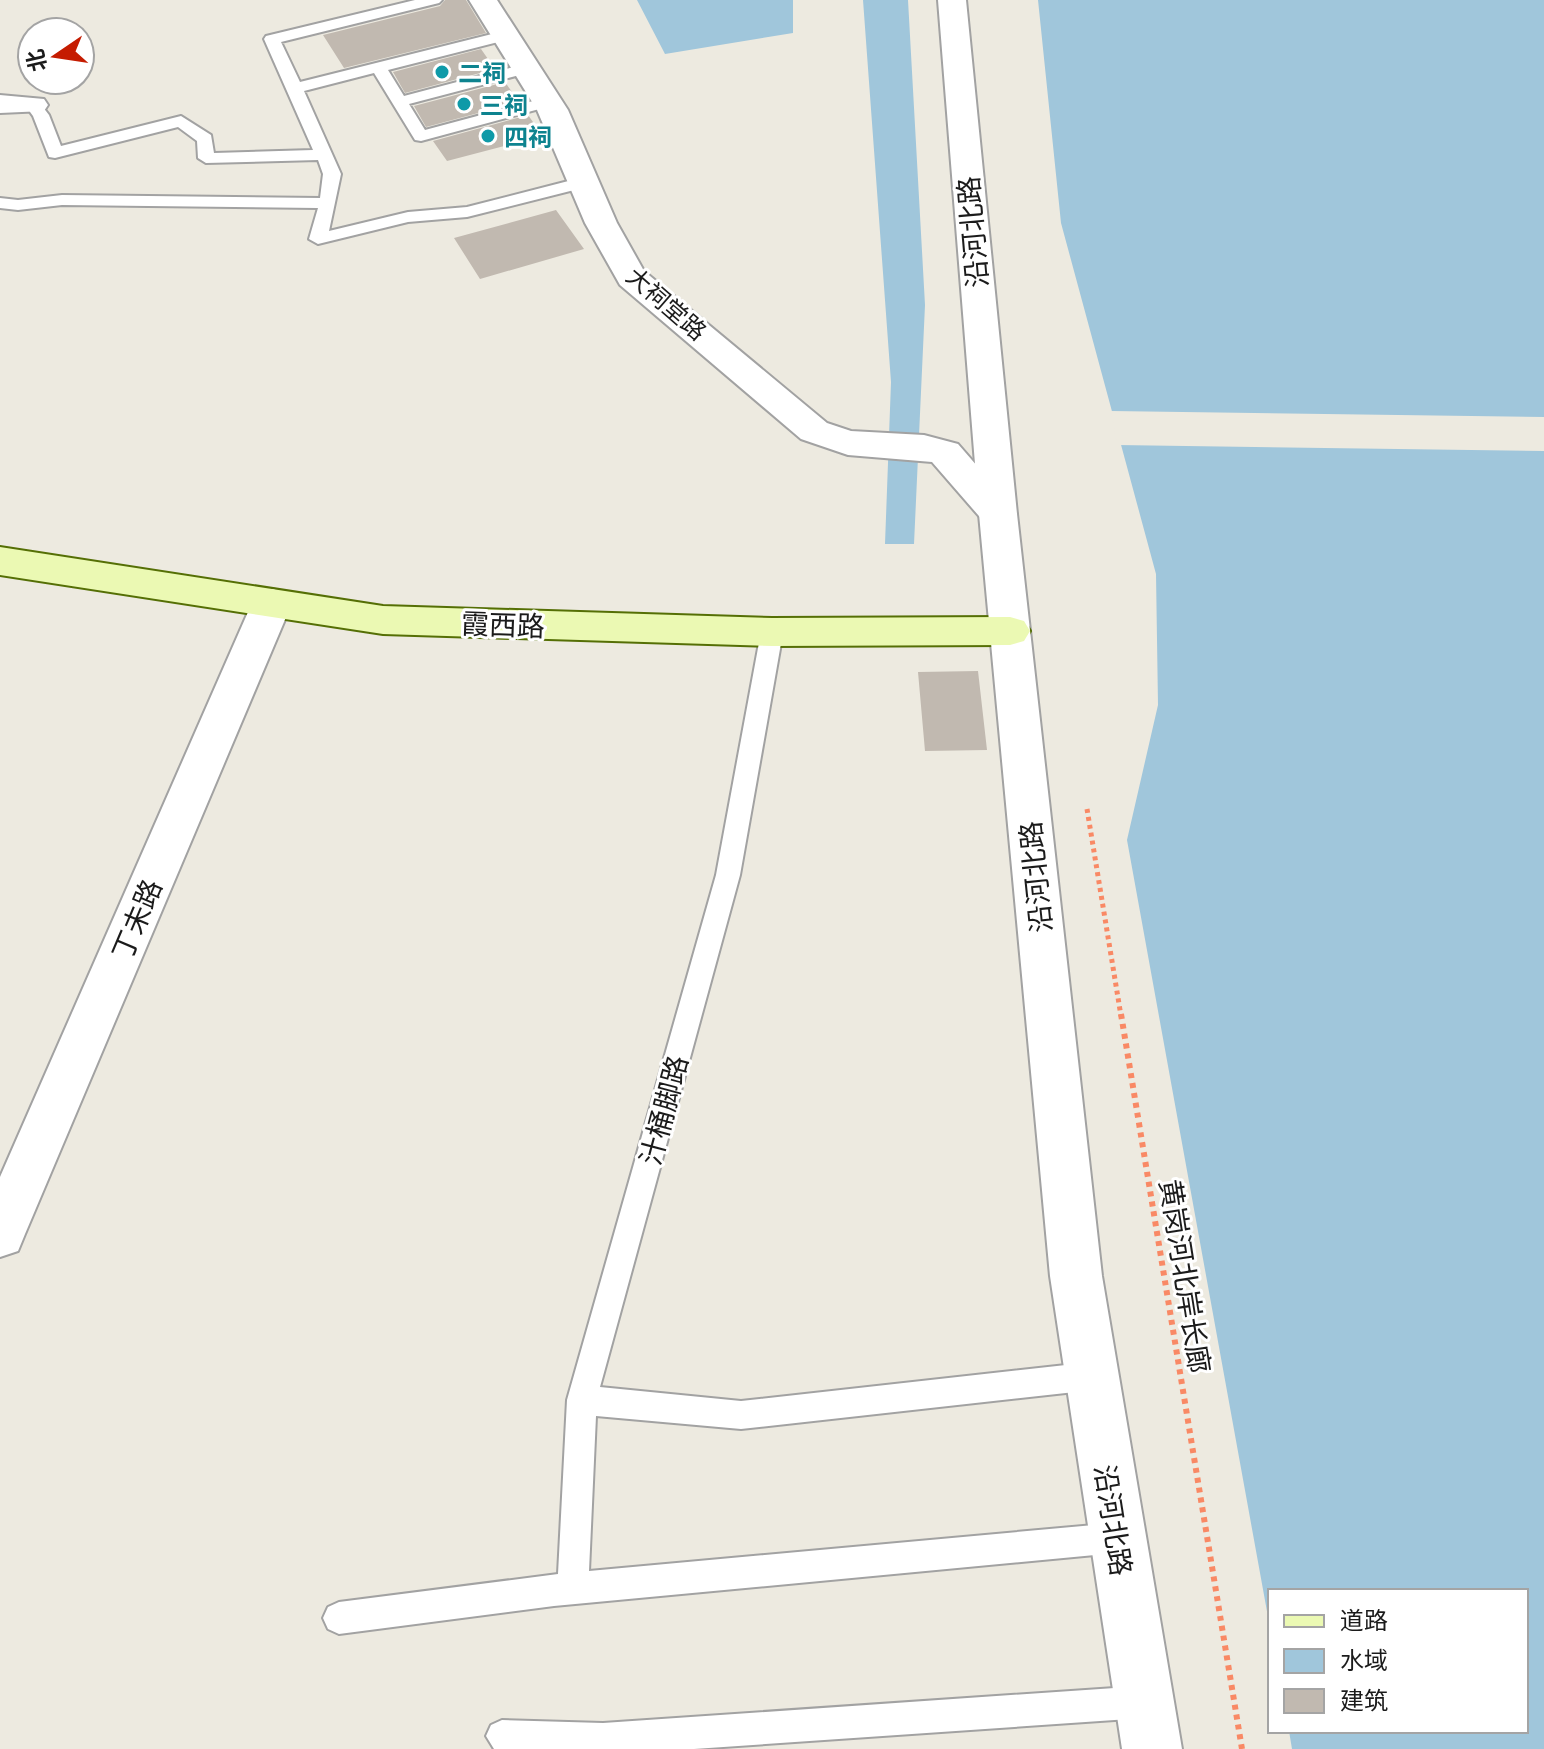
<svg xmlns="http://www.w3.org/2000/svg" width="1544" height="1749" font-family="Commissioner,'Noto Sans SC',sans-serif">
  <rect width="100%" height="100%" fill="#edeae0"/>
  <!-- water -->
  <path fill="#a0c6db" d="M637 0H793V33L665 54Z
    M863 0H908L925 305 914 544H885L891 382Z
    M1038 0H1544V1749H1292L1289 1731H1526V1591H1270V1628L1127 840 1158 705 1156 574 1061 223Z"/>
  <!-- pier -->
  <path fill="#edeae0" d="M1111 411 1544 417V451L1117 445Z"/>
  <!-- building -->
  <path fill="#c1b9b0" d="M445 0H466L486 33 344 68 323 35 440 6Z
    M481 49 495 69 405 93 393 72Z
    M505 82 519 102 426 127 414 106Z
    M528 115 543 136 447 161 433 141Z
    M556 210 584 249 480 279 454 238Z
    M978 671 987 750 925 751 918 672Z"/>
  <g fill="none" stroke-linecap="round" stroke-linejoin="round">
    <!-- service casing -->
    <g stroke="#a2a2a2" stroke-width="4">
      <path id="service" d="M415 0H442L439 3 281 42 300 82 508 30 514 32V38L388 70 404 96 529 63 537 68 535 71 409 104 425 130 548 97 556 102 554 105 421 141 415 140 374 73 304 91 341 174 329 231 408 212 467 207 584 177 593 182 590 186 467 217 408 222 318 244 309 239 318 208 62 205 18 210 0 208V198L18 200 62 195 320 198 323 174 318 160 206 163 198 158 197 141 178 127 55 158 49 157 33 116 25 105 27 102H39L49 115 61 146 181 116 211 135 214 153 313 150 264 39 266 36Z
        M772 624 780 626 783 632 740 875 600 1387 741 1401 1093 1362 1103 1366 1107 1376 1103 1386 1093 1390 741 1429 596 1416 589 1571 1116 1523 1127 1527 1131 1538 1127 1549 1116 1553 554 1606 339 1634 328 1629 323 1618 328 1607 339 1602 558 1574 567 1400 716 875 761 632 764 626Z
        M1144 1686 1155 1691 1160 1702 1155 1713 1144 1718 694 1749H494L486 1736 491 1725 502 1720 603 1723Z"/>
    </g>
    <!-- minor casing -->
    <g stroke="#a2a2a2" stroke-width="4">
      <path id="minor" d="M469 0H497L568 110 617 223 644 271 827 423 851 431 924 435 958 444 1011 505 1017 514 1011 523 998 527 985 523 932 462 848 455 801 439 620 285 585 223 537 110Z
        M0 95 44 99 48 105 44 111 0 113Z"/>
    </g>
    <!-- tertiary casing -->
    <g stroke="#a2a2a2" stroke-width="4">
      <path id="tertiary" d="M938 0H966L1017 514 1102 1276 1182 1749H1122L1050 1276 979 514Z
        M272 589 286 593 292 603 25 1234 18 1251 0 1257V1177L252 603 258 593Z"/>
    </g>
    <!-- secondary casing -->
    <g stroke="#556f05" stroke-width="4">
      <path id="secondary" d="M0 547 383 606 772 618 1010 617 1024 621 1030 631 1024 641 1010 645 772 646 383 634 0 575Z"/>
    </g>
    <!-- path-far1 -->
    <path stroke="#f98965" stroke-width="5" stroke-dasharray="4 4" stroke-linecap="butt" d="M1087 809 1121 1016"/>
    <!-- path -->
    <path stroke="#f98965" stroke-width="6" stroke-dasharray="5 5" stroke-linecap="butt" d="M1121 1014 1242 1749"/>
    <!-- service -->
    <use href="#service" fill="#fff" fill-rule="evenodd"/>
    <!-- minor -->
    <use href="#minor" fill="#fff" fill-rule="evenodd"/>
    <!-- tertiary -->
    <use href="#tertiary" fill="#fff" fill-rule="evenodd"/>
    <!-- secondary -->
    <use href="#secondary" fill="#ebf9b3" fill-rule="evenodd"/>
  </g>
  <!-- markers -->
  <g fill="#0f9aa8" stroke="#fff" stroke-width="3">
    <circle cx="442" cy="72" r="8"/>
    <circle cx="464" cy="104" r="8"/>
    <circle cx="488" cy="136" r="8"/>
  </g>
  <g text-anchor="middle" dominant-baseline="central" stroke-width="6" stroke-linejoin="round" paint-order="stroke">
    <!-- far-culture labels -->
    <g font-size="24" font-weight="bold" fill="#0d838f" stroke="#fff" text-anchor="start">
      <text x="458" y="72">二祠</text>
      <text x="480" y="104">三祠</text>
      <text x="504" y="136">四祠</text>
    </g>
    <!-- far-street labels -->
    <g font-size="24" fill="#1b1b1b" stroke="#fff">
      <text transform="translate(667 303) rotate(41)">大祠堂路</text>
    </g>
    <!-- street labels -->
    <g font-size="28" fill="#1b1b1b" stroke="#fff">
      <text transform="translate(972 232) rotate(-95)">沿河北路</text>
      <text transform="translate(503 624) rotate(2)">霞西路</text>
      <text transform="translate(1035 877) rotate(-96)">沿河北路</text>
      <text transform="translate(136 919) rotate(-67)">丁未路</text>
      <text transform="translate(663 1110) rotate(-75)">汁桶脚路</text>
      <text transform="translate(1186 1276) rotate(81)">黄岗河北岸长廊</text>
      <text transform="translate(1114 1520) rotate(81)">沿河北路</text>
    </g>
  </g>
  <!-- legend -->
  <rect x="1268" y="1589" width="260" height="144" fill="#ffffff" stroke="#a4a4a4" stroke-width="2"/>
  <rect x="1284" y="1615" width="40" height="12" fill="#ebf9b3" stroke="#a4a4a4" stroke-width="2"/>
  <text x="1340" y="1629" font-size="24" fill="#1b1b1b">道路</text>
  <rect x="1284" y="1649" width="40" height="24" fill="#a0c6db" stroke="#a4a4a4" stroke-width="2"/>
  <text x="1340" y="1669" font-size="24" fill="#1b1b1b">水域</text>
  <rect x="1284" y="1689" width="40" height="24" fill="#c1b9b0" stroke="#a4a4a4" stroke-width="2"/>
  <text x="1340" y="1709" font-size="24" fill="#1b1b1b">建筑</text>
  <!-- north arrow -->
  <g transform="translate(56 56) rotate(257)"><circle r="38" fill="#ffffff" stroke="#a4a4a4" stroke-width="2"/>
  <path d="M0-6L14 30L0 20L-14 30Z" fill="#c51c01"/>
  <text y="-12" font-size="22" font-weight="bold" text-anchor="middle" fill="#1b1b1b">北</text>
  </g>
</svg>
